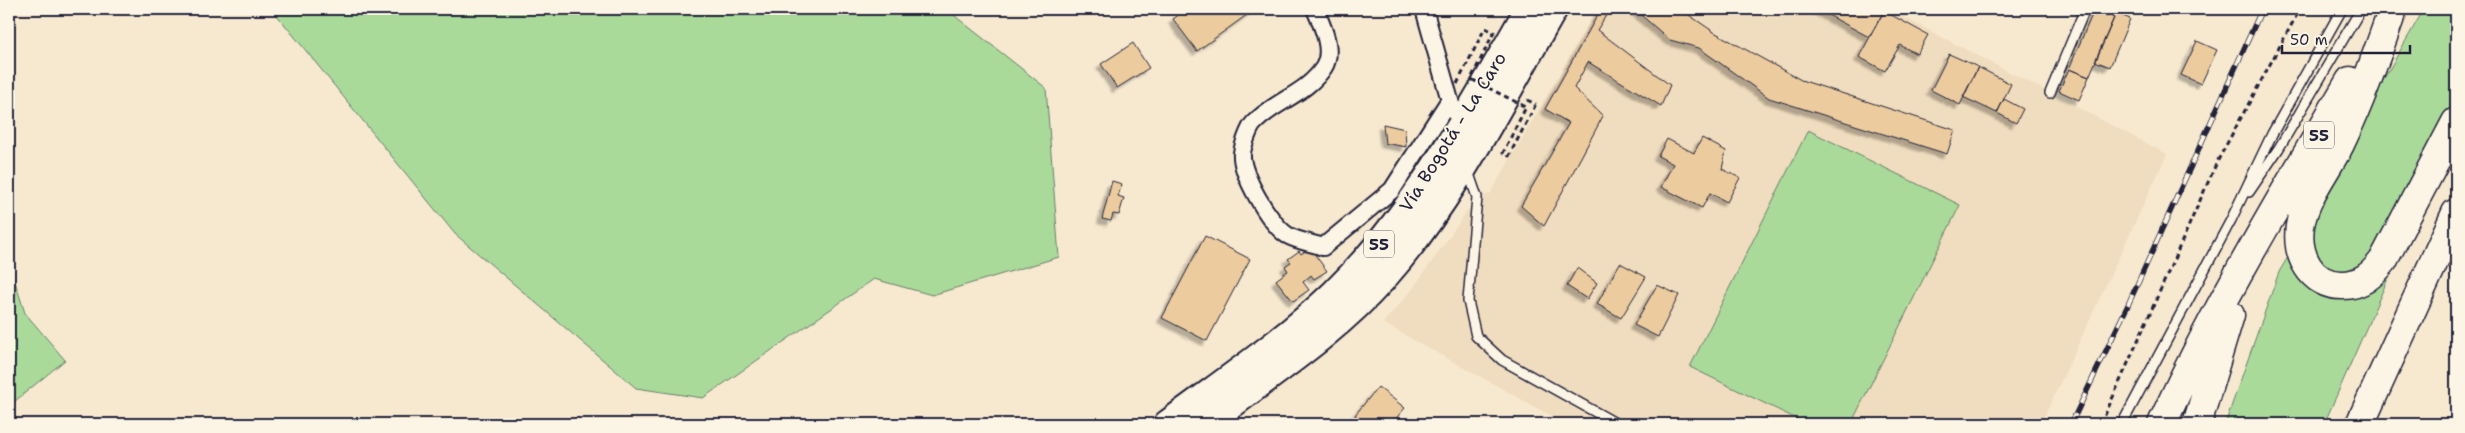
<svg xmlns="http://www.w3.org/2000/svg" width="2465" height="433" font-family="'Shantell Sans',sans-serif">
  <defs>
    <filter id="shadow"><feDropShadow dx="-4.5" dy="4.5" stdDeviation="1" flood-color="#0004"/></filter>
  </defs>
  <rect width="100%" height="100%" fill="#f7e9d0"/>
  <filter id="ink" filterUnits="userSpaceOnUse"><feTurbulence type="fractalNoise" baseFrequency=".02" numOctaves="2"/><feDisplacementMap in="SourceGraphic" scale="10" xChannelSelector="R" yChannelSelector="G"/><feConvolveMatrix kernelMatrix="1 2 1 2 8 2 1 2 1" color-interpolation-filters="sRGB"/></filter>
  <g filter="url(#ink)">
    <!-- built -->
    <path fill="#f0dcbe" d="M1597 9H1888L2167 154 2041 424H1566L1383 323 1412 290 1477 197 1490 194Z"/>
    <!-- green -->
    <path fill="#aada9a" stroke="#667e6a" d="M272 9H946L1046 88 1059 257 932 295 874 279 703 398 636 388 455 234Z
      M2424 9H2456V135L2387 281 2324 424H2225L2279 272 2332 183 2366 110Z
      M1808 130 1960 205 1851 424H1807L1690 367Z
      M9 263 25 313 65 360 9 406Z"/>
    <!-- building -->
    <path fill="#eccc9e" stroke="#22223b" filter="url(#shadow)" d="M1187 9H1255L1197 51 1173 19Z
      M1601 9H1610L1597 30 1670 85 1661 106 1588 62 1574 88 1603 116 1544 226 1521 206 1569 123 1545 109Z
      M1634 9H1680L1714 32 1801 80 1955 130 1947 154 1769 98 1699 48 1670 40Z
      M1817 9H1879L1884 11 1869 37Z
      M2094 10 2114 18 2089 77 2069 69Z
      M1884 11 1928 35 1917 54 1900 45 1885 71 1859 57Z
      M2116 13 2130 19 2110 67 2095 61Z
      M2197 41 2217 50 2201 84 2181 75Z
      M1133 43 1149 68 1117 88 1101 64Z
      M1949 54 1978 67 1960 105 1931 90Z
      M1978 67 2011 84 1997 113 1963 97Z
      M2069 69 2089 77 2079 100 2059 91Z
      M2004 99 2023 109 2016 123 1997 113Z
      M1383 124 1405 129 1406 147 1385 143Z
      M1702 138 1726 151 1722 169 1740 178 1727 202 1710 193 1702 208 1661 187 1673 164 1658 156 1667 139 1694 153Z
      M1112 181 1122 184 1118 196 1124 198 1119 215 1113 214 1111 221 1102 219Z
      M1205 236 1250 259 1207 341 1162 318Z
      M1310 248 1327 271 1314 279 1311 275 1303 282 1309 290 1293 301 1276 280 1288 271 1285 266 1291 262 1288 259 1299 251 1301 254Z
      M1620 263 1646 277 1621 318 1597 304Z
      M1577 268 1597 283 1587 299 1567 286Z
      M1657 285 1679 295 1658 337 1634 325Z
      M1378 387 1405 408 1391 424H1366L1355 415Z"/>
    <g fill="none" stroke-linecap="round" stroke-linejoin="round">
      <!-- lane casing -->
      <g stroke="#22223b" stroke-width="12">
        <path id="lane" d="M2050 93 2085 9
          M1468 171 1477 197 1468 301 1476 336 1502 360 1617 424
          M2249 192 2279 148 2361 9
          M2122 424 2231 220 2272 134 2342 9"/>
      </g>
      <!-- street casing -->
      <g stroke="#22223b" stroke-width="20">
        <path id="street" d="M1315 9C1322 25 1334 50 1324 67 1307 94 1274 101 1253 124 1249 129 1243 145 1242 153 1240 173 1270 224 1287 235 1297 241 1312 243 1323 247L1392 190 1449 101
          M1424 9 1453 111"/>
      </g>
      <!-- primary casing -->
      <g stroke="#22223b" stroke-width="30">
        <path id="primary" d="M1167 424C1223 382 1283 342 1334 293 1414 215 1473 106 1528 9
          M1207 424C1266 377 1332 336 1382 280 1454 200 1501 101 1554 9"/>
      </g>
      <!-- highway casing -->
      <g stroke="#22223b" stroke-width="31">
        <path id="highway" d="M2393 9C2377 54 2361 100 2340 144 2327 170 2305 196 2300 226 2296 254 2310 286 2343 285 2361 285 2372 275 2383 261L2456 122
          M2162 424C2216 305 2284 194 2350 81
          M2197 424 2230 315
          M2360 424 2456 213"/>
      </g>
      <!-- path -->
      <path stroke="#22223b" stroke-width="3" stroke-dasharray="5 4" stroke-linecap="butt" d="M1527 100 1536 104
        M2101 424 2217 162 2300 9"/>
      <!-- lane -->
      <use href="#lane" stroke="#fcf5e5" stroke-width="9"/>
      <!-- street -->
      <use href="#street" stroke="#fcf5e5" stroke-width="16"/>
      <!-- primary -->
      <use href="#primary" stroke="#fcf5e5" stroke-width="26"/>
      <!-- highway -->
      <use href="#highway" stroke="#fcf5e5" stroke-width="28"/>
      <!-- rail casing -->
      <g stroke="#22223b" stroke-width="5.5">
        <path id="rail" d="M2071 424 2127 307 2262 9"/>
      </g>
      <!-- rail -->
      <use href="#rail" stroke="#fcf5e5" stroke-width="4" stroke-dasharray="11" stroke-linecap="butt"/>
      <!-- path-bridge -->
      <path stroke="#22223b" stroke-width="3" stroke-dasharray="5 4" stroke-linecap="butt" d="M1457 84 1485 28 1494 32 1471 79 1526 107 1503 153 1509 156 1536 104"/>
    </g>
  </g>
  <g text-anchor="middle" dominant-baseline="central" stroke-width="4" stroke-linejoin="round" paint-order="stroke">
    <!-- shield labels -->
    <g fill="#fcf5e5" stroke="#63616e" stroke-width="1">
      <rect x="2304" y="121.5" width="30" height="27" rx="4"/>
      <rect x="1364" y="230.5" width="30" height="27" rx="4"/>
    </g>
    <g font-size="16" font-weight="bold" fill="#22223b">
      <text x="2319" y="135">55</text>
      <text x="1379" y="244">55</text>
    </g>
    <!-- street labels -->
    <g font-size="18" fill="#22223b" stroke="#fcf5e5">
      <text transform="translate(1453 132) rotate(-58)">Vía Bogotá - La Caro</text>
    </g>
  </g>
  <!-- margin -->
  <rect width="2465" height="433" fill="none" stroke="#fcf5e5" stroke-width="30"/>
  <rect x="15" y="15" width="2435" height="403" fill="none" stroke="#22223b" stroke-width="2" filter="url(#ink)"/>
  <!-- scale -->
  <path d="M2282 45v8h128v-8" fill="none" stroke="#22223b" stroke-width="2.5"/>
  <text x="2290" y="45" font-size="15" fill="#22223b" stroke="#fcf5e5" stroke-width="4" paint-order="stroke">50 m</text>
</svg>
